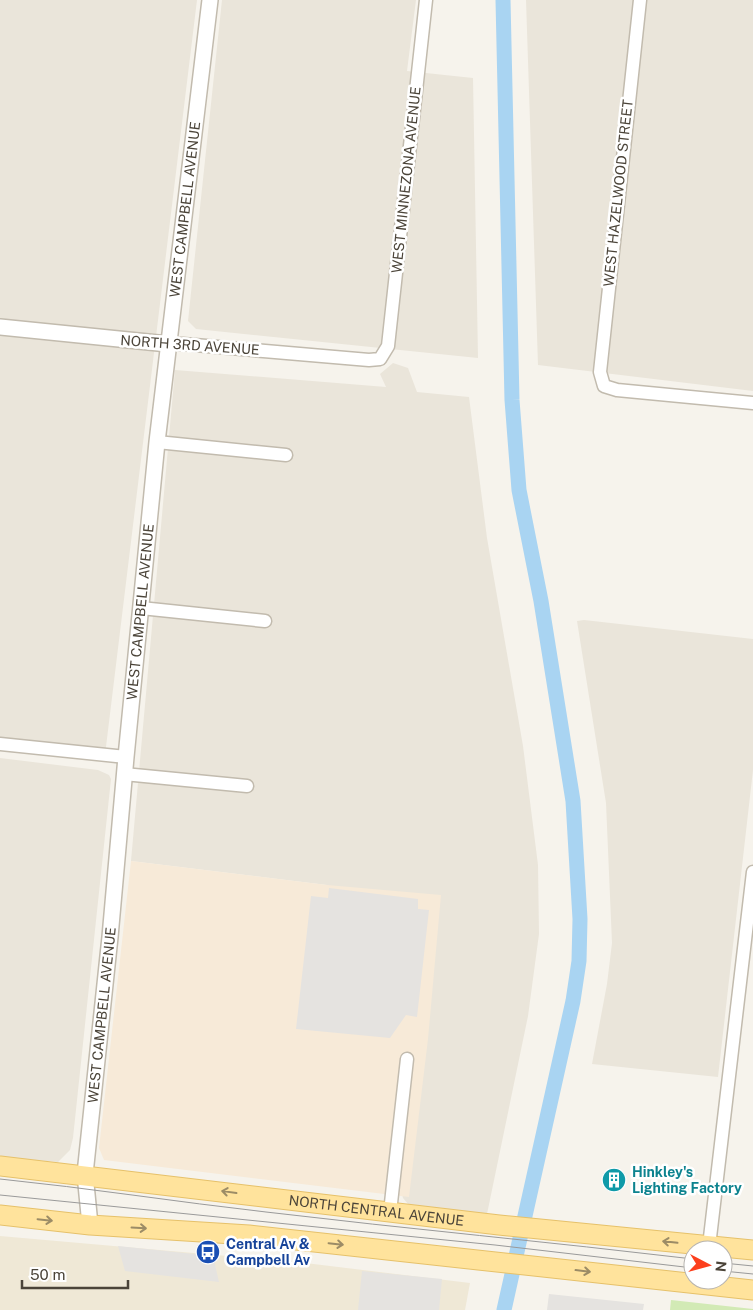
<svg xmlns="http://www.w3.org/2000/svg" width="753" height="1310" font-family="'Public Sans',sans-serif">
  <rect width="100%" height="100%" fill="#f6f3ec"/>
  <!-- residential -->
  <path fill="#eae5da" d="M0 0H197L105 755 0 739Z
    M222 0H416L407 71 473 78 478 358 196 329 188 321Z
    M526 0H753V391L538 365Z
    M393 363 408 368 417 392 469 397 487 538 523 746 538 865 539 934 528 1016 487 1214 415 1206 408 1204 403 1198 327 885 131 861 175 370 386 387 380 374Z
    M584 620 753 639V770L718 1077 592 1064 607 984 612 943 606 803 577 621Z
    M0 758 98 770 109 775 111 779 73 1138 70 1150 58 1162 0 1157Z"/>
  <!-- commercial -->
  <path fill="#f7ead8" d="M131 861 327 885 441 895 428 1039 409 1197 104 1160 99 1148Z"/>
  <!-- education -->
  <path fill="#efe8d6" d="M0 1236 297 1262 470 1283 465 1310H0Z"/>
  <!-- green -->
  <path fill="#d2eab5" d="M671 1300 753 1309V1310H670Z"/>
  <!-- parking -->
  <path fill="#e5e3e0" d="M329 888 418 899V909L429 910 417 1017 406 1015 390 1038 296 1029 311 896 328 898Z
    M118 1246 213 1256 219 1282 125 1271Z
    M362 1271 442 1279 439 1310H358Z
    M549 1294 644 1304 643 1310H547Z"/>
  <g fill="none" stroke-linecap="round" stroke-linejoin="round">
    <!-- canal -->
    <path stroke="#a9d4f2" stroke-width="15" d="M503 0 512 400 519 490 541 601 573 801 580 919 579 961 573 1001 504 1310"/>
    <!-- minor casing -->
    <g stroke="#c2bbae" stroke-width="15">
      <path id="minor" d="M640 0 600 372 604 386 617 390 753 403
        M168 344H183L369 360 380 359 388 346 426 0
        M157 442 286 455
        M141 608 265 621
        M0 744 126 757
        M124 774 247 786
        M390 1212 407 1059
        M709 1246 753 872"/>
    </g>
    <!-- tertiary casing -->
    <g stroke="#c2bbae" stroke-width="18">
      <g id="tertiary">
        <path d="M0 327 168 344"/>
        <path id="s1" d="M90 1225 85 1174 110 937 126 757 157 442 210 0"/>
      </g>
    </g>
    <!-- primary casing -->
    <g stroke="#e6c16a" stroke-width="21">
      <g id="primary">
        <path id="s2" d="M0 1166 499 1225 753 1250"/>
        <path d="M0 1215 90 1225 249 1235 753 1290"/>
      </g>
    </g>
    <!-- minor -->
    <use href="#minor" stroke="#fff" stroke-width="12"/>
    <!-- tertiary -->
    <use href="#tertiary" stroke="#fff" stroke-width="15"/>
    <!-- primary -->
    <use href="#primary" stroke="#ffe39c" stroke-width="19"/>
    <!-- tram -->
    <path stroke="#9a9a9a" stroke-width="1" d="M0 1179C89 1188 177 1202 266 1212 408 1229 551 1242 693 1259
      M0 1195 495 1245 693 1268
      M723 1263 753 1266
      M723 1271 753 1274"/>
  </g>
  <!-- one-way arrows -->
  <defs><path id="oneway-shaft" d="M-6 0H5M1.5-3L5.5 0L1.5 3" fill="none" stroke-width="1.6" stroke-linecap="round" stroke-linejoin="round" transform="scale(1.25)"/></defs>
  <g stroke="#9c8c66">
    <use href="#oneway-shaft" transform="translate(229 1192) rotate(-172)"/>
    <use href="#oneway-shaft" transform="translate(45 1220) rotate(6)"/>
    <use href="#oneway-shaft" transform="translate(139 1228) rotate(3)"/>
    <use href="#oneway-shaft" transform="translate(670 1242) rotate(-174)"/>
    <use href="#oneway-shaft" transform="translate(336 1244) rotate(6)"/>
    <use href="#oneway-shaft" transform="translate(583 1271) rotate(7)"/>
  </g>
  <!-- icons -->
  <defs>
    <g id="building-disc" transform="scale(1.25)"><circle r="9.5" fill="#0f9aa8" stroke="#fff"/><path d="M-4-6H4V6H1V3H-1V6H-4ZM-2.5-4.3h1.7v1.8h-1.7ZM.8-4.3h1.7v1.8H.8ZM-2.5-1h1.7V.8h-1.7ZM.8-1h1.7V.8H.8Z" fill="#fff"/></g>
    <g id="bus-disc" transform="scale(1.25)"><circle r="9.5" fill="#1a4fb4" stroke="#fff"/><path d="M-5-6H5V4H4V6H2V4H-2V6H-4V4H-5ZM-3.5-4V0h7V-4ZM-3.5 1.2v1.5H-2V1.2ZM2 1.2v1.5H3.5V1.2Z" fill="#fff"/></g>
  </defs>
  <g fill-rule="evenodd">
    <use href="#building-disc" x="614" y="1180"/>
    <use href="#bus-disc" x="208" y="1252"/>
  </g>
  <g text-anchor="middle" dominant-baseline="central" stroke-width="5" stroke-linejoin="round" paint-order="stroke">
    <!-- street labels -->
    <g font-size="14" fill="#4b4439" stroke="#fff">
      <text transform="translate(406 180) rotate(-84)">WEST MINNEZONA AVENUE</text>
      <text transform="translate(618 193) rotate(-84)">WEST HAZELWOOD STREET</text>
      <text stroke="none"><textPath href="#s1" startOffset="1021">WEST CAMPBELL AVENUE</textPath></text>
      <text transform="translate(190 345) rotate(4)">NORTH 3RD AVENUE</text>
      <text stroke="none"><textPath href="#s1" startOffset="616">WEST CAMPBELL AVENUE</textPath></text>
      <text stroke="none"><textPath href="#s1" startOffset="211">WEST CAMPBELL AVENUE</textPath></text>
      <text stroke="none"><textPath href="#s2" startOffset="379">NORTH CENTRAL AVENUE</textPath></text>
    </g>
    <!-- culture labels -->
    <g font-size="14" font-weight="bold" fill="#0d838f" stroke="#fff" text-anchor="start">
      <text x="632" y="1172">Hinkley's<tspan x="632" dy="16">Lighting Factory</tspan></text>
    </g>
    <!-- transit labels -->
    <g font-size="14" font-weight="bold" fill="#164399" stroke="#fff" text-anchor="start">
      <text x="226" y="1244">Central Av &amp;<tspan x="226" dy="16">Campbell Av</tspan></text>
    </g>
  </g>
  <!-- north arrow -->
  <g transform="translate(708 1265) rotate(96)"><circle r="24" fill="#ffffff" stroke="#b7b4b0"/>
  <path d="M0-4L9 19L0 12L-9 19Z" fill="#fc3f1d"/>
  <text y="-8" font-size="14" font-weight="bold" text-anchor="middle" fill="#4b4439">N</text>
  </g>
  <!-- scale -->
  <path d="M22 1280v8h106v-8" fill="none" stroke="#4b4439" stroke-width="2.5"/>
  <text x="30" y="1280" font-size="15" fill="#4b4439" stroke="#ffffff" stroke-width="4" paint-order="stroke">50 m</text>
</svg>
